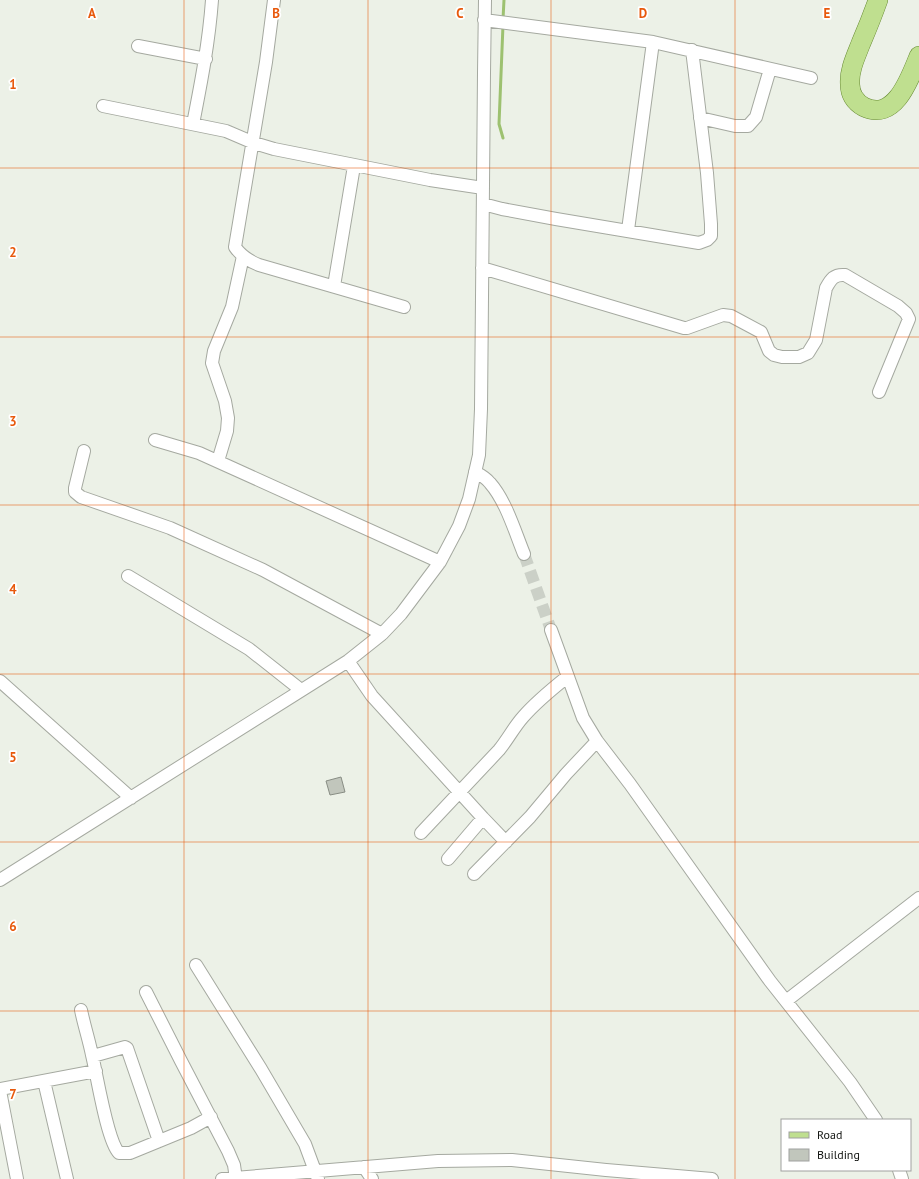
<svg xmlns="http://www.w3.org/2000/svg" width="919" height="1179" font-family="'PT Sans',sans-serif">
  <rect width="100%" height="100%" fill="#ecf1e7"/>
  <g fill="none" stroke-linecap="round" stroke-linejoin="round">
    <!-- stream -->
    <path stroke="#9dc170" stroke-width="3" d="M503 19 504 0
      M503 25 499 124 503 138"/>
  </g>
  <!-- building -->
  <path fill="#c1c6bc" stroke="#888d84" d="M341 777 345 792 330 795 326 781Z"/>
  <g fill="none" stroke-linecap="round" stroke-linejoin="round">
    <!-- street-tunnel -->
    <path stroke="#cbd0c7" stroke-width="12" stroke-dasharray="12 6" stroke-linecap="butt" d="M524 554 551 630"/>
    <!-- street casing -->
    <g stroke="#a5a9a0" stroke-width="14">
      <path id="street" d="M274 0 266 62 235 247C241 256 249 261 259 265L404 307
        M484 20 653 42 811 78
        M138 46 206 59
        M103 106 226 131 254 143 274 149 430 180 483 188
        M700 118 735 126H748L756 117 770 69
        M193 124C201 83 209 42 212 0
        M483 204 502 209 556 219 699 243 707 240 711 236V224L707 173 692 50
        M628 230 653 42
        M482 268 684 328H687L723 315 731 316 761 332 769 351 774 355 782 357H799L808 353 816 340 826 288C831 279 834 274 845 275L898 306 906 313 909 319 879 392
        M334 286 354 166
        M155 440 199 453 440 562
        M84 451 75 488V492L81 497 170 528 263 570 382 634
        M218 461 227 431 228 418 225 401 212 363 214 351 232 307 243 256
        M475 472C481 475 486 478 490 483 506 501 515 532 524 554
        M128 576 249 649 301 690
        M551 630 583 718 597 741 630 784 770 981 850 1082 876 1120
        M348 661 372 696 483 818 506 842
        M0 681 131 798
        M421 833 499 750C508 739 514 727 523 717 536 702 552 689 567 677
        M448 859 483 818
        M474 874 530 817 566 774 597 741
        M0 880 348 661 382 634 401 614 440 562 459 526 469 499 479 455 481 409 484 73 485 0
        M196 965 261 1069 305 1144 318 1179
        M146 992 181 1061 228 1151 234 1165 236 1179
        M786 1001 919 898
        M81 1010C84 1025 89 1040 92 1055 97 1075 107 1141 119 1153H130L191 1128 211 1117
        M93 1056 125 1047 127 1048 159 1141
        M44 1081 67 1179
        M0 1089 96 1071
        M0 1091 17 1179
        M364 1167 372 1179
        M899 1170 902 1179
        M222 1179 438 1161 512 1160 606 1170 712 1179"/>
    </g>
    <!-- primary casing -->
    <g stroke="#678a33" stroke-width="20">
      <path id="primary" d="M878 0C873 14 867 29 861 43 856 56 849 70 850 84 850 94 855 102 864 107 895 122 910 78 919 56"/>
    </g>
    <!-- street -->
    <use href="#street" stroke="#fff" stroke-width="12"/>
    <!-- primary -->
    <use href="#primary" stroke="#bfdf8f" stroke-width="19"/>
  </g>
  <!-- grid -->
  <path fill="none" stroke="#e8590c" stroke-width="1" stroke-opacity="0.55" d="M184 0V1179M368 0V1179M551 0V1179M735 0V1179M0 168H919M0 337H919M0 505H919M0 674H919M0 842H919M0 1011H919"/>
  <g font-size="13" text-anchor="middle" font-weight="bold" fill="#e8590c" stroke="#fff" stroke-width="3.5" stroke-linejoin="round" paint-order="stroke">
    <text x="92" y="18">A</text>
    <text x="276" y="18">B</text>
    <text x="460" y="18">C</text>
    <text x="643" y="18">D</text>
    <text x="827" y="18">E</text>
    <text x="13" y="89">1</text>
    <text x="13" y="257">2</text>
    <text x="13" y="426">3</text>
    <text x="13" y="594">4</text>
    <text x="13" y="762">5</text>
    <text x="13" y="931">6</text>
    <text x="13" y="1099">7</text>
  </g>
  <!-- legend -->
  <rect x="781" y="1119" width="130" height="52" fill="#ffffff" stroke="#a0a1a0"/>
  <rect x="789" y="1132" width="20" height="6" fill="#bfdf8f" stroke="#a0a1a0"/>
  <text x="817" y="1139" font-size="12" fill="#121411">Road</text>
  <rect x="789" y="1149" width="20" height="12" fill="#c1c6bc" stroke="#a0a1a0"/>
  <text x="817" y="1159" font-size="12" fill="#121411">Building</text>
</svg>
